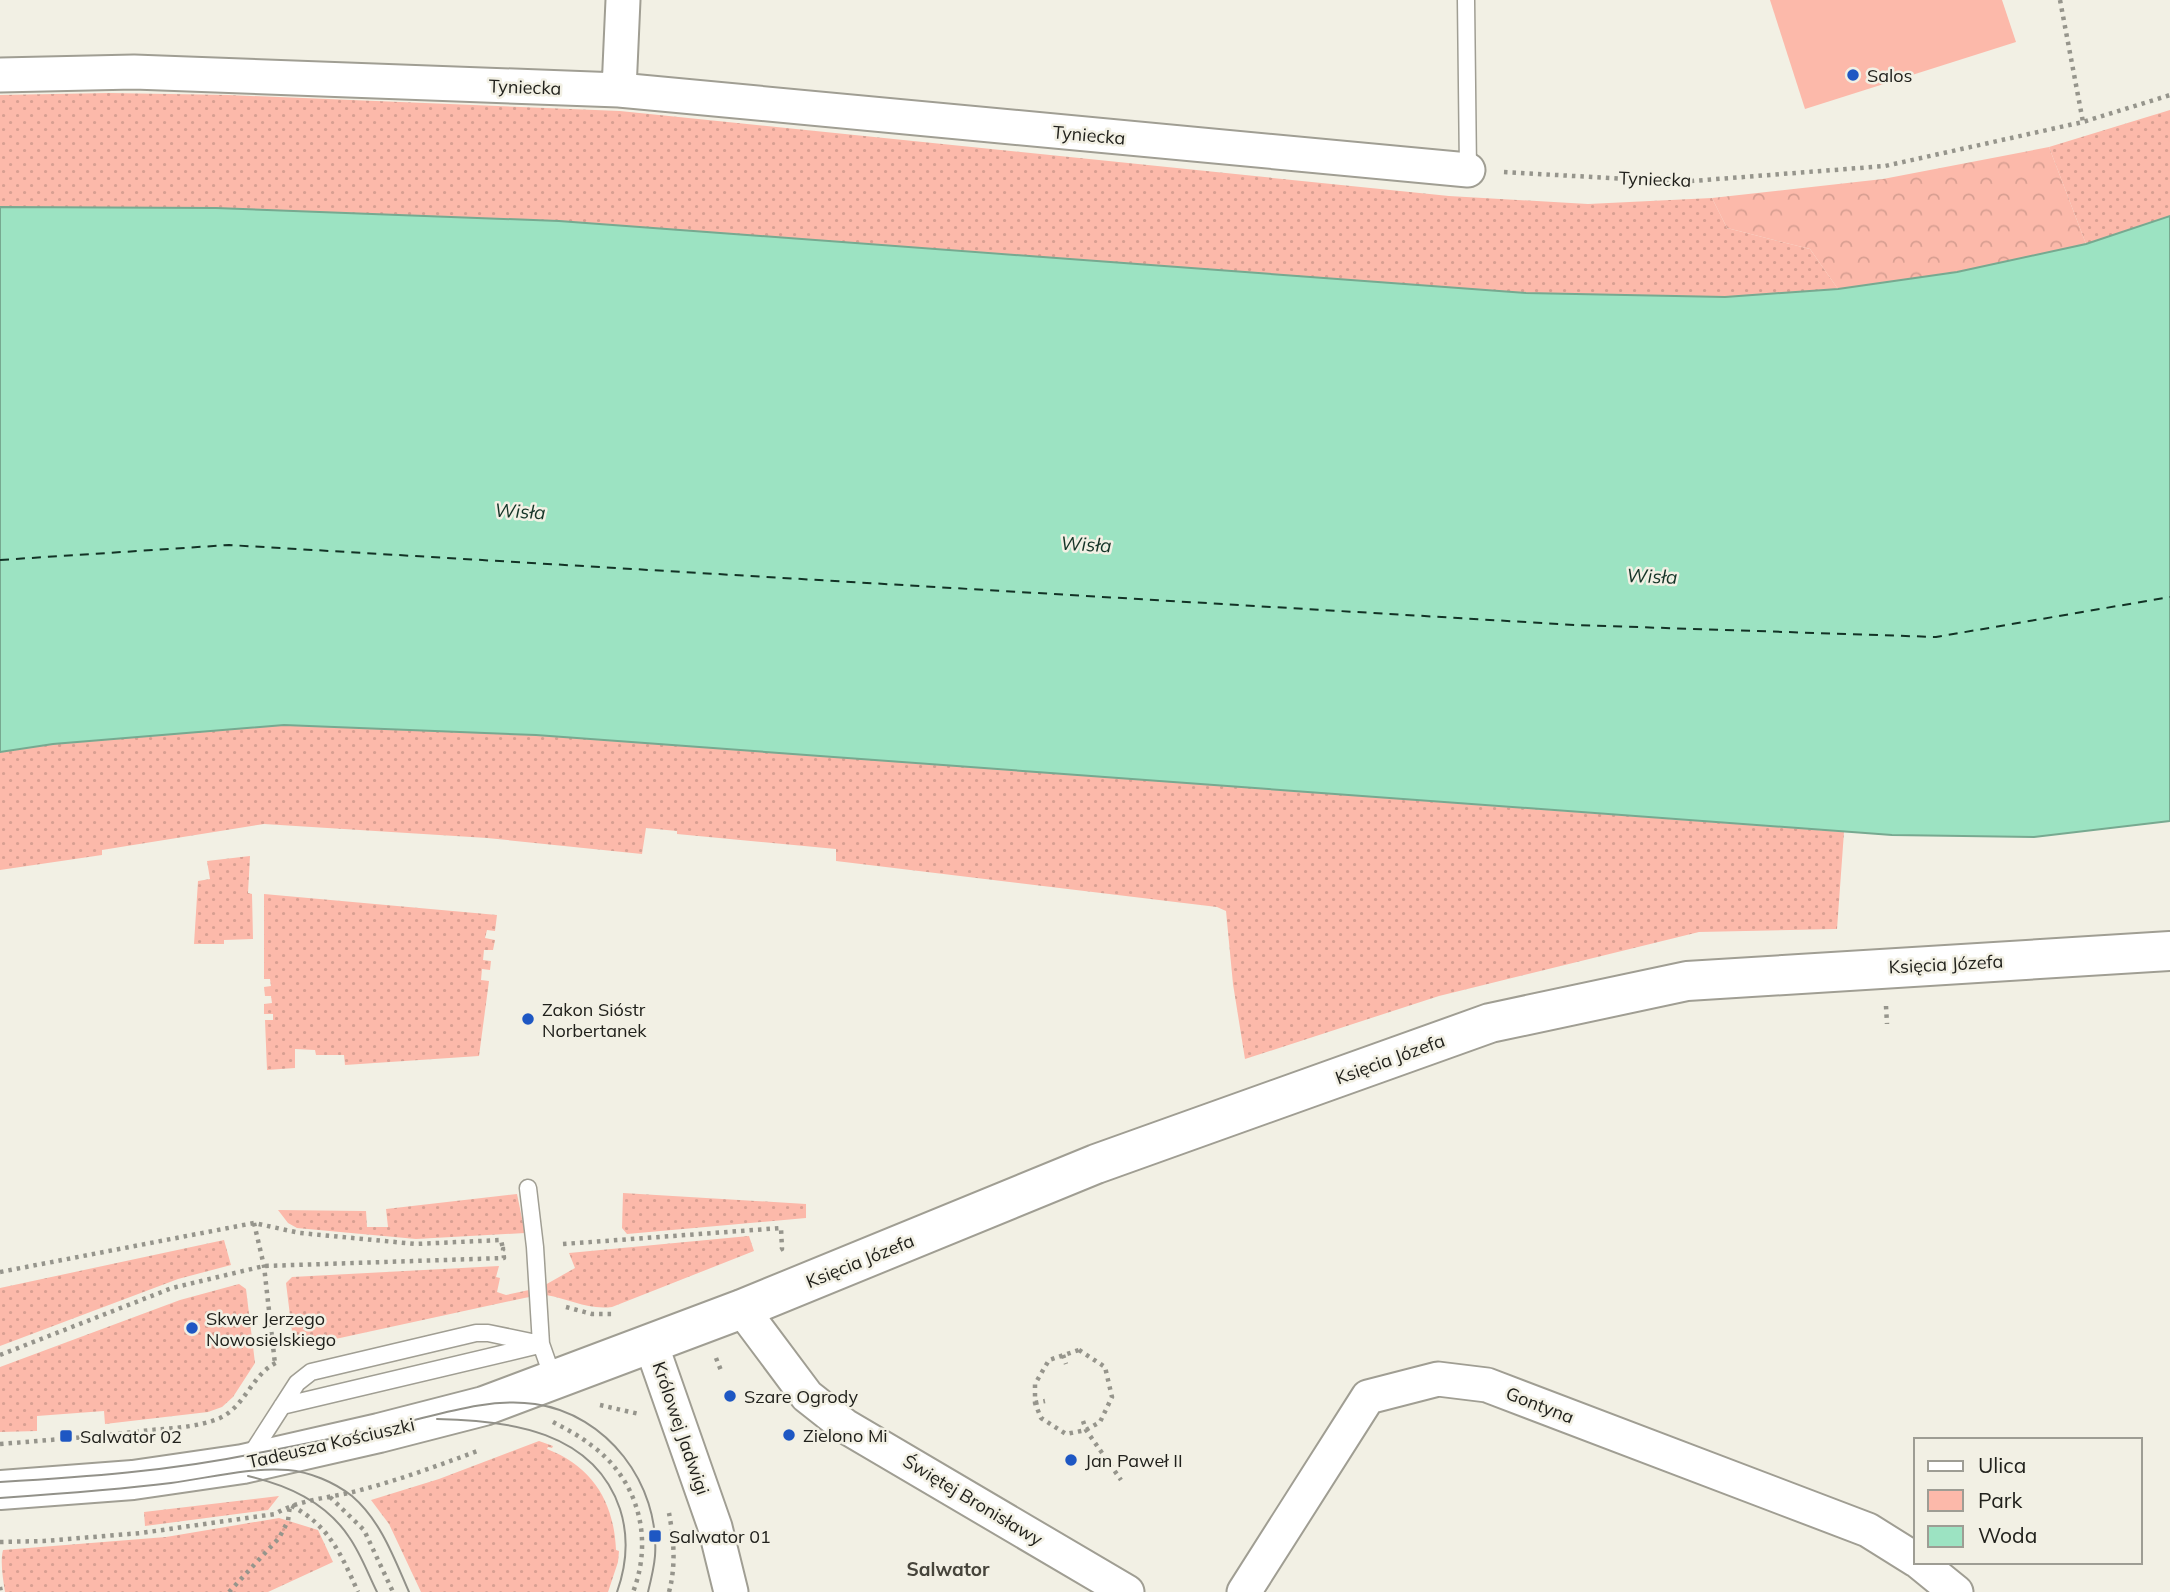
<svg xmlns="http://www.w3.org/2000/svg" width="2170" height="1592" font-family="Mulish,sans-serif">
  <defs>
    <pattern id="green-dots" width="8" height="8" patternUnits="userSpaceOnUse" patternTransform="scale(1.75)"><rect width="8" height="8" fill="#fcb9aa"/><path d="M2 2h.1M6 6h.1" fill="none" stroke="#d89f92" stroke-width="1.8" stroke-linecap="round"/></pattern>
    <pattern id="forest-crowns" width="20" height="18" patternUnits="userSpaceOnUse" patternTransform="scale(1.75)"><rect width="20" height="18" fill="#fcb9aa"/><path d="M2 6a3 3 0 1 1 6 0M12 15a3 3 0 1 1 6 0" fill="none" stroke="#d89f92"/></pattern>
  </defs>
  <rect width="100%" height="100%" fill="#f2f0e4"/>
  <!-- green -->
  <path fill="url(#green-dots)" d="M110 93 228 95 620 111 1449 196 1588 204 1712 198 1727 228 1810 249 1838 289 1725 297 1526 293 559 221 216 208 0 207V95Z
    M2170 110V216L2086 244 2049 147Z
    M284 725 536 735 1844 832 1837 929 1699 932 1439 996 1245 1059 1233 984 1226 911 1217 907 836 861V849L677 834V831L646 828 642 854 487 838 264 824 102 850V855L0 870V752L53 744Z
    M250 856 248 893 252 894 253 939 224 940V944H194L198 881 210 879 207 861Z
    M264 894 497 915 495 931 487 930 485 938 495 940 493 950H484L483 960 491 961 490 970 482 969 481 980 489 981 479 1056 345 1065 344 1055H316L315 1050 295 1049V1068L267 1070 265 1020H273V1014H264V1004L272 1003 271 996H265L264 987 271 986 270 979H264Z
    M623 1193 806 1204V1218L627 1234 622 1228Z
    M517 1194 525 1233 416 1239 297 1228 288 1223 278 1210 366 1211 367 1227H388L386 1209Z
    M749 1236 754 1251 612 1307C587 1310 570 1299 546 1295L545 1285 575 1268 569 1253Z
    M224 1240 231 1265 178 1279 0 1346V1288Z
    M499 1266 496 1277 500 1278 497 1292 506 1295 529 1290V1297L294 1348 286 1283 292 1277Z
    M239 1284 246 1289 255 1363 233 1397 222 1407 208 1412 105 1424 104 1411 37 1416V1431L0 1432V1367L180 1300Z
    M539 1441 553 1446 552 1448 548 1447 547 1449C593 1467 614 1502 616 1550L619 1551 618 1562 608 1592H421L389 1524 371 1500 439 1479Z
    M279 1496 268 1510 145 1526 144 1512Z
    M279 1518 318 1530 333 1562 268 1592H5C3 1579 0 1562 3 1550L166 1537Z"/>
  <!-- forest -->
  <path fill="url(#forest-crowns)" d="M2049 147 2086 244 1957 272 1838 289 1810 249 1727 228 1712 198 1883 179Z"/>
  <!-- pitch -->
  <path fill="#fcb9aa" d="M1770 0H2002L2016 42 1805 109Z"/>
  <!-- water -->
  <path fill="#9ce3c2" stroke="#77a990" stroke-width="2" d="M0 207 216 208 559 221 1526 293 1725 297 1838 289 1957 272 2086 244 2170 216V821L2034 837 1892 835 536 735 284 725 53 744 0 752Z"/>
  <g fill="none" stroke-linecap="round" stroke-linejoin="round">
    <!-- ferry -->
    <path stroke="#133326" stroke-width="2" stroke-dasharray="9 7" stroke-linecap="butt" d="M0 560 229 545 1575 625 1936 637 2170 597"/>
    <!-- service casing -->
    <g stroke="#a09e93" stroke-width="19">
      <path id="service" d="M1466 0 1468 170
        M528 1188 535 1247 541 1344 554 1381
        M282 1406 535 1346
        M250 1456 297 1383 311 1372 476 1333H488L541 1344"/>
    </g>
    <!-- minor casing -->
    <g stroke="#a09e93" stroke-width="37">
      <path id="minor" d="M0 75 134 72 619 90 1468 170
        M619 90 623 0
        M742 1309 807 1396 845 1426 1127 1592
        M651 1344 715 1527 731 1592
        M1919 1562 1956 1592
        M1244 1592 1368 1397 1438 1379 1487 1385 1868 1530 1916 1560"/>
    </g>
    <!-- tertiary casing -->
    <g stroke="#a09e93" stroke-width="42">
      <path id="tertiary" d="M0 1490 133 1480 243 1464 379 1433 484 1406 742 1309 1096 1164 1490 1023 1687 981 2170 951"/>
    </g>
    <!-- path -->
    <path stroke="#96958c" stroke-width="4.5" stroke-dasharray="3.5 5" stroke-linecap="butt" d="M2060 0 2083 122
      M1504 172 1679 182 1885 166 2083 122 2170 95
      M1886 1006 1887 1024
      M254 1223 264 1266 275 1364
      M563 1244 781 1228 782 1249 780 1250
      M0 1272 254 1223 300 1233 416 1244 501 1240 503 1249
      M566 1307 592 1314H612
      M1079 1350 1105 1367 1112 1397 1100 1422 1086 1430 1066 1434 1041 1418 1035 1403V1384L1049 1360Z
      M0 1355 172 1288 264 1266 504 1258 503 1249H509
      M1063 1355 1066 1364
      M716 1358 722 1373
      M1035 1403 1045 1401
      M600 1405 639 1414
      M1083 1421 1086 1430 1121 1480
      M553 1422C566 1429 580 1436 591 1445 638 1479 654 1538 633 1592
      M0 1444C51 1440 101 1436 151 1430 174 1428 199 1427 220 1418 246 1406 252 1373 278 1362
      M330 1497 364 1530 393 1592
      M0 1542 44 1541 141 1533 275 1514C300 1499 330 1498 357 1491 399 1480 440 1465 480 1450
      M0 1587 1 1592
      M229 1592 279 1538 288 1521 290 1505C329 1525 341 1554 358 1592
      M669 1592C676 1566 674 1540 669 1513"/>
    <!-- service -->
    <use href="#service" stroke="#fff" stroke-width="16"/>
    <!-- minor -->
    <use href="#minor" stroke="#fff" stroke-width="33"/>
    <!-- tertiary -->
    <use href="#tertiary" stroke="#fff" stroke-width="38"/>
    <!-- tram -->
    <path stroke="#929189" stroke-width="2" d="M437 1419C508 1420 594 1431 620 1509 629 1537 627 1564 617 1592
      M248 1476C288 1485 326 1502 349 1537 361 1554 368 1574 377 1592
      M0 1482C85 1477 170 1471 253 1454 300 1445 347 1436 394 1425 438 1415 489 1397 535 1404 607 1414 660 1484 655 1556 654 1568 651 1580 648 1592
      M0 1498C57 1494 114 1490 171 1483 209 1478 249 1467 288 1470 310 1472 334 1482 352 1496 381 1521 394 1558 409 1592"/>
  </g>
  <!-- markers -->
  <g fill="#1e57c3" stroke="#f2f0e4" stroke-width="2.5">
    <circle cx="1853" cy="75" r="7"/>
    <circle cx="528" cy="1019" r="7"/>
    <circle cx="192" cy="1328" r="7"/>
    <circle cx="730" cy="1396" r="7"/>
    <circle cx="789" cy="1435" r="7"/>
    <rect x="59" y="1429" width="14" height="14" rx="3.5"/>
    <circle cx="1071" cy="1460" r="7"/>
    <rect x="648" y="1529" width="14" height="14" rx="3.5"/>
  </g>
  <g text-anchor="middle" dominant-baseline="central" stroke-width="5" stroke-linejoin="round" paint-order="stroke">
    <!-- poi labels -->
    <g font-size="18" fill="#21211c" stroke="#f2f0e4" text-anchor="start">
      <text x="1867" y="75">Salos</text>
      <text x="542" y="1009">Zakon Sióstr<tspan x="542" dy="21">Norbertanek</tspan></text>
      <text x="206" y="1318">Skwer Jerzego<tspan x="206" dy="21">Nowosielskiego</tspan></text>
      <text x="744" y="1396">Szare Ogrody</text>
      <text x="803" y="1435">Zielono Mi</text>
      <text x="80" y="1436">Salwator 02</text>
      <text x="1085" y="1460">Jan Paweł II</text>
      <text x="669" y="1536">Salwator 01</text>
    </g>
    <!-- street labels -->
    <g font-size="18" fill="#21211c" stroke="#f2f0e4">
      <text transform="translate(525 87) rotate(2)">Tyniecka</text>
      <text transform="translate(1089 135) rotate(5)">Tyniecka</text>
      <text transform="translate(1655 179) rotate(2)">Tyniecka</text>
      <text transform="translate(1946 964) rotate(-3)">Księcia Józefa</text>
      <text transform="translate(1390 1059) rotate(-20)">Księcia Józefa</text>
      <text transform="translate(860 1261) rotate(-22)">Księcia Józefa</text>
      <text transform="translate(1540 1405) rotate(21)">Gontyna</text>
      <text transform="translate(681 1428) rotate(71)">Królowej Jadwigi</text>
      <text transform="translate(331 1443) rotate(-13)">Tadeusza Kościuszki</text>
      <text transform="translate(973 1500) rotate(31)">Świętej Bronisławy</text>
    </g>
    <!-- water labels -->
    <g font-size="19" font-style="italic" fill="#133326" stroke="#f2f0e4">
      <text transform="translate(520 511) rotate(3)">Wisła</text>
      <text transform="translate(1086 544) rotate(3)">Wisła</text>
      <text transform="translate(1652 576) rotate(2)">Wisła</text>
    </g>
    <!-- neighbourhood labels -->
    <g font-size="19" font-weight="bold" fill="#46443b" stroke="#f2f0e4">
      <text x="948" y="1569">Salwator</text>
    </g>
  </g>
  <!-- legend -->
  <rect x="1914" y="1438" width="228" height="126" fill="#f2f0e4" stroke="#9e9d94" stroke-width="2"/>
  <rect x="1928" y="1461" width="35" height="10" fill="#ffffff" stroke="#9e9d94" stroke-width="2"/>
  <text x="1978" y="1473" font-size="21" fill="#21211c">Ulica</text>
  <rect x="1928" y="1490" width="35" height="21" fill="#fcb9aa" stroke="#9e9d94" stroke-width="2"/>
  <text x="1978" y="1508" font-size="21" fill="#21211c">Park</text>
  <rect x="1928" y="1526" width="35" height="21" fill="#9ce3c2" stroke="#9e9d94" stroke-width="2"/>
  <text x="1978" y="1543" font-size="21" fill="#21211c">Woda</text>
</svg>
